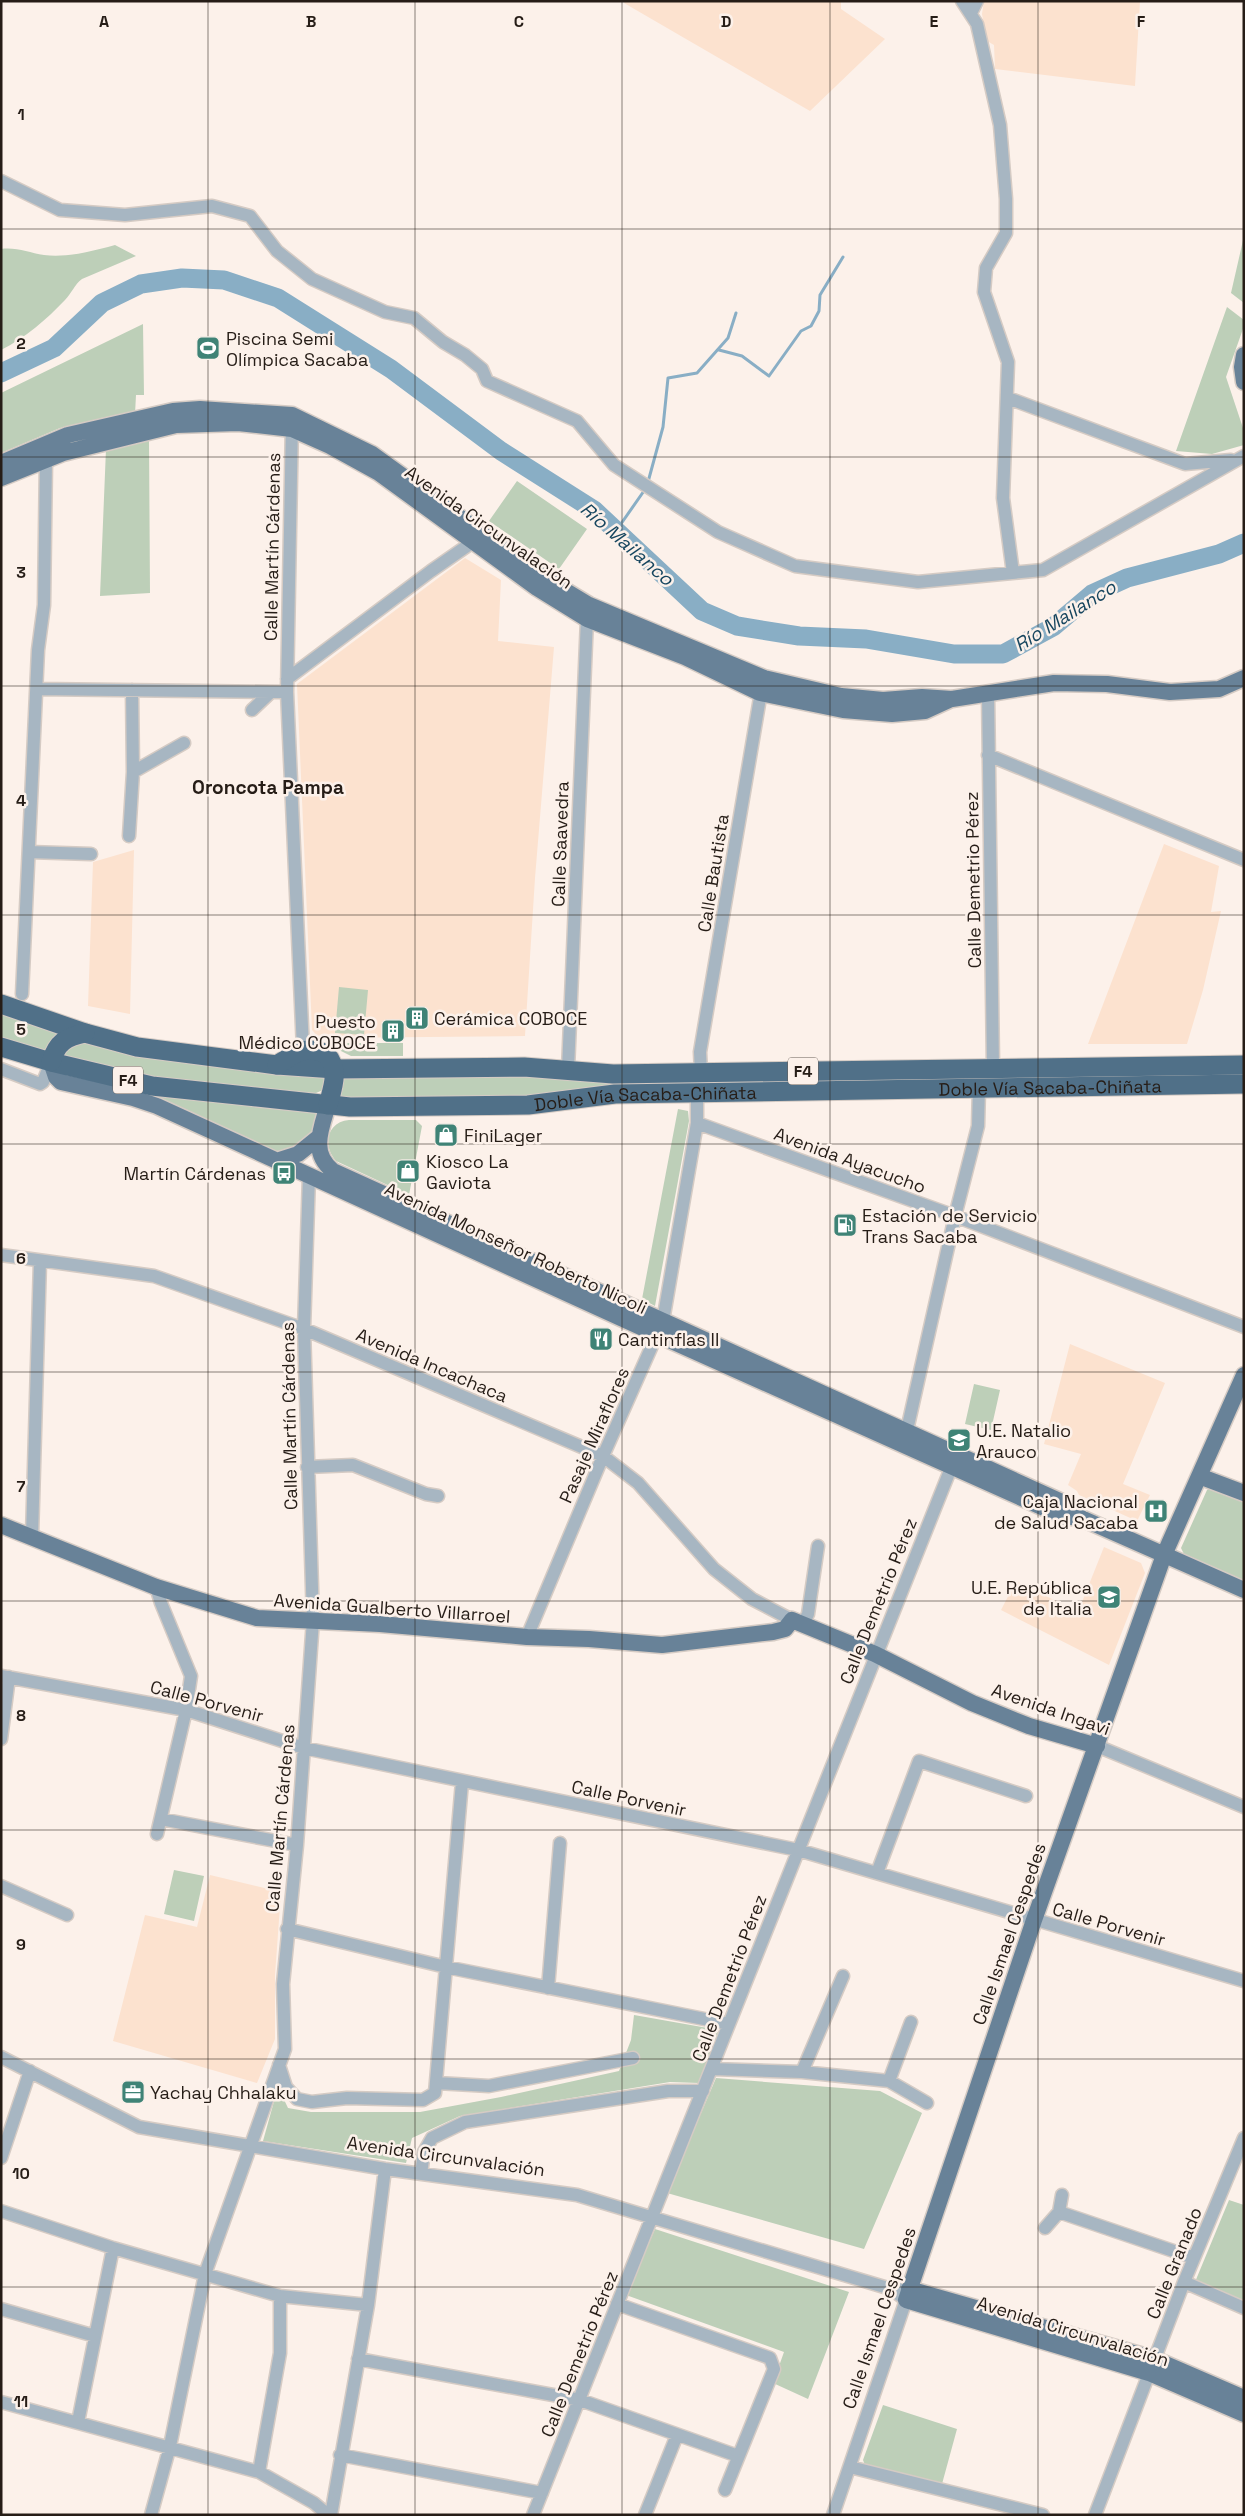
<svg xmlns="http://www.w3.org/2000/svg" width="1245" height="2516" font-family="'Space Grotesk',sans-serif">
  <rect width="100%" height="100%" fill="#fcf1ea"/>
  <!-- built -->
  <path fill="#fce2cf" d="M625 1H841V9L885 39 810 111 624 3Z
    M984 1H1140L1135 86 995 69 994 45 987 41 982 14Z
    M465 558 501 580 498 641 554 647 535 878 525 1036 319 1038 312 1030 297 684Z
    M1164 844 1219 866 1211 912 1221 911 1203 990 1187 1044H1088Z
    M134 850 130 1014 88 1006 93 862Z
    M1070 1344 1165 1383 1123 1484 1150 1495 1137 1521 1079 1495 1077 1491 1068 1485 1081 1454 1044 1444Z
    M1104 1547 1141 1563 1145 1573 1109 1665 1001 1610 1016 1581 1078 1612Z
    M210 1875 281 1892 275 1975V2039L257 2083 113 2041 145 1915 197 1927Z"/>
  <!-- green -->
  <path fill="#bdcfb8" d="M1244 236V303L1231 293Z
    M115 245 136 256 82 279C74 285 72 293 65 300 47 319 25 338 1 350V249C17 247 29 253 44 255 67 258 93 251 115 245Z
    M1227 307 1244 320V326L1226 377 1244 431V445L1212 454 1176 451Z
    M143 324 144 395H136L135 414 60 428 1 453V393Z
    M149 439 150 593 100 596 106 449Z
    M517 481 587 529 559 569 489 521Z
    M339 987 368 990 364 1035 335 1033Z
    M1 1013 63 1033 46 1054 1 1039Z
    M78 1042 85 1043 330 1075 323 1090 316 1093 209 1088 59 1058 62 1048Z
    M325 1043H403V1056H351Z
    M516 1073 615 1082V1087L524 1098 336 1101 341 1076Z
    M140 1091 201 1101 319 1113C312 1142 303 1144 276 1154Z
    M678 1109 688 1111 689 1121 655 1306 642 1299Z
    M349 1120H416L422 1126 409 1195 336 1161C322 1145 327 1122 349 1120Z
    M974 1384 1000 1390 991 1430 965 1424Z
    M1211 1487 1244 1498V1581L1184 1554 1181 1548 1207 1490Z
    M174 1870 204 1876 194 1921 164 1914Z
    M634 2015 719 2030 699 2083 670 2082 460 2116 412 2138 406 2163 263 2141 278 2087 288 2108 311 2112H420L501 2097 619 2071 631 2040Z
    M716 2078 880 2091 922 2113 864 2249 667 2193Z
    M1229 2200 1244 2205V2304L1195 2282Z
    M655 2229 849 2292 808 2399 773 2383 784 2352 626 2295Z
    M883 2405 957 2429 942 2484 865 2465 863 2460Z"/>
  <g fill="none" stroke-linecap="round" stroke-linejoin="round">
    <!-- stream -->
    <path stroke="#89aec5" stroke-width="3" d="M719 350 742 356 769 376 801 331 811 326 819 311 820 295 843 257
      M648 482 663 427 668 378 697 373 728 338 736 313
      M616 531 646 488"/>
    <!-- river -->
    <path stroke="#89aec5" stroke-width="19" d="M1 373 54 348 102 303 141 284 182 278 224 280 278 298 391 369 501 451 594 510 702 611 737 626 799 636 866 639 954 654H1003L1053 627 1092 594 1127 578 1219 554 1244 543"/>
    <!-- minor casing -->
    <g stroke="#d5cbc4" stroke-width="15">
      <path id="minor" d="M962 1 977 24 1000 125 1006 199V233L986 268 984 292 1008 362 1003 498 1013 573
        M971 13 977 1
        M1 181 60 210 125 215 212 206 250 216 277 251 312 279 385 312 414 318 443 342 465 355 482 369 487 381 577 421 614 465 718 532 795 566 918 582 1043 570 1244 456
        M1008 398 1185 464 1231 460
        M292 422 287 692 303 1049
        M287 679 431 571 480 537
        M37 689 287 692
        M988 693 993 1067
        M252 710 271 692
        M988 755 1244 860
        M133 772 184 743
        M129 836 133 772 132 690
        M29 852 91 854
        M22 994 38 650 44 605 46 459 44 453
        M1 1069 40 1084 43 1082 51 1062
        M568 1069 587 619
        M701 1073 700 1052 762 686
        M697 1123 955 1216 1244 1327
        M1 1255 154 1276 304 1329 603 1456 638 1483 714 1569 752 1599 792 1620
        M905 1439 955 1216 978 1126 979 1087
        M307 1467 353 1465 426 1494 438 1496
        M32 1536 40 1261
        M156 1587 161 1603 191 1676 186 1710 157 1834
        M803 1624 808 1614 818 1546
        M527 1637 603 1456 663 1321 697 1123V1093
        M1 1676 186 1710 304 1748 798 1850 1244 1981
        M1 1739 9 1677
        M1097 1746 1244 1807
        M161 1819 297 1845
        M877 1873 919 1761 1026 1796
        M1 1886 67 1915
        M287 1929 446 1967 729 2024
        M548 1988 560 1843
        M1 2057 139 2127 385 2169 577 2195 891 2289
        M279 2065 286 2087 297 2099 312 2102 347 2098 423 2100 435 2093 462 1782
        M713 2069 802 2072 889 2081 927 2103
        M802 2072 843 1976
        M889 2081 911 2022
        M437 2083 489 2086 633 2058
        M1 2158 30 2071
        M421 2174 424 2152 432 2138 465 2122 668 2091H703
        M1 2211 113 2248 280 2296 368 2305
        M1059 2212 1194 2258
        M1045 2228 1059 2212 1062 2195
        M1184 2282 1244 2308
        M617 2304 770 2358 774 2369 725 2490
        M1 2309 95 2336
        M358 2359 580 2400 738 2456
        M1 2402 259 2472 314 2503 328 2515
        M78 2422 113 2248
        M340 2455 542 2493
        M850 2467 1043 2515
        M259 2472 280 2353V2296
        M151 2515 170 2446 205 2274 285 2049 283 1984 297 1845 313 1620 304 1329 309 1176
        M331 2515 368 2305 385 2169
        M533 2515 955 1458
        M645 2515 677 2435
        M833 2515 906 2300 891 2289H899
        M1095 2515 1184 2282 1244 2138"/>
    </g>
    <!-- major casing -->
    <g stroke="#d5cbc4" stroke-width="19">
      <path id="major" d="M1244 355 1242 367 1244 382
        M1 463 68 435 173 411 200 409 292 415 372 454 541 576 589 605 764 678 841 696 883 700 922 697 952 699 1054 683 1107 684 1170 692 1219 689 1244 678
        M1 478 63 453 176 425 238 423 292 429 330 446 379 473 537 588 587 619 685 657 760 693 843 710 892 714 925 711 949 700
        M51 1062 56 1077 61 1082 133 1098 157 1106 658 1335 1062 1516 1081 1518
        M328 1105C321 1129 310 1153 333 1171L1064 1503 1081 1518 1244 1590
        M276 1161 298 1154 319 1137
        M1244 1375 1164 1555 1034 1920 906 2300 1149 2373 1244 2414
        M1199 1476 1244 1493
        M1 1525 156 1587 257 1618 380 1624 527 1637 589 1639 662 1645 773 1632 785 1629 792 1620 875 1654 972 1703 1029 1726 1097 1746
        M909 2289 1154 2359 1244 2398"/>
    </g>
    <!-- highway casing -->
    <g stroke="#d5cbc4" stroke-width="21">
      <g id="highway">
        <path d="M1 1004 85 1033 137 1047 277 1065 335 1069 524 1067 613 1074 1244 1065"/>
        <path id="s1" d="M1 1047 51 1062 152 1086 350 1107 528 1105 615 1094 1244 1084"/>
        <path d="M51 1062C57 1042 66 1037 85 1033"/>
        <path d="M277 1065C294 1054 306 1044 326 1054 340 1069 333 1087 328 1105"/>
      </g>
    </g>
    <!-- minor -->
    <use href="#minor" stroke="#a7b6c2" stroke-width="12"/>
    <!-- major -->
    <use href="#major" stroke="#688298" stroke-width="16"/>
    <!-- highway -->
    <use href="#highway" stroke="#507088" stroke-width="19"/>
  </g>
  <!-- grid -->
  <path fill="none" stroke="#261d17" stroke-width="1" stroke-opacity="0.55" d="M208 1V2515M415 1V2515M622 1V2515M830 1V2515M1038 1V2515M1 229H1244M1 457H1244M1 686H1244M1 915H1244M1 1144H1244M1 1372H1244M1 1601H1244M1 1830H1244M1 2059H1244M1 2287H1244"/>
  <!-- icons -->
  <defs>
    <g id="stadium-square" transform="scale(1.25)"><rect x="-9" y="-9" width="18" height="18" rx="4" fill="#3f8376" stroke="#fcf1ea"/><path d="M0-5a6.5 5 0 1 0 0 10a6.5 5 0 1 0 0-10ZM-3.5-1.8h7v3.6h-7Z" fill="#fff"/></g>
    <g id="building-square" transform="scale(1.25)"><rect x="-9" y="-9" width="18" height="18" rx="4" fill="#3f8376" stroke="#fcf1ea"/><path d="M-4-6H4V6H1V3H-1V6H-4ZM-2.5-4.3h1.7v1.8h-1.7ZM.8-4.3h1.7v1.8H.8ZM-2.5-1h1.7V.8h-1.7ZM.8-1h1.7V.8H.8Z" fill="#fff"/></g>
    <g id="shop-square" transform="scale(1.25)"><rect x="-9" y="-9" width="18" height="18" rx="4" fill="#3f8376" stroke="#fcf1ea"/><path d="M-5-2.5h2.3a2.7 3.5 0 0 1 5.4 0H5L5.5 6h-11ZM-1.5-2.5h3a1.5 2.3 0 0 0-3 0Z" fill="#fff"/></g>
    <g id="bus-square" transform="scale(1.25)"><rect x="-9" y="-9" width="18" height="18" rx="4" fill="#3f8376" stroke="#fcf1ea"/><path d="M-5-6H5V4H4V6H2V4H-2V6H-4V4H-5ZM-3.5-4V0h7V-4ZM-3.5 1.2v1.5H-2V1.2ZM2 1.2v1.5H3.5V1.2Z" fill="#fff"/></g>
    <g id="fuel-square" transform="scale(1.25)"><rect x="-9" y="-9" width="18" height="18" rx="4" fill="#3f8376" stroke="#fcf1ea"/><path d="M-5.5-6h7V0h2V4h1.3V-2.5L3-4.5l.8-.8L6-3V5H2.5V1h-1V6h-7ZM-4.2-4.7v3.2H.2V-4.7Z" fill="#fff"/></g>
    <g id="restaurant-square" transform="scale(1.25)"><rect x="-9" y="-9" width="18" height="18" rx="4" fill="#3f8376" stroke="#fcf1ea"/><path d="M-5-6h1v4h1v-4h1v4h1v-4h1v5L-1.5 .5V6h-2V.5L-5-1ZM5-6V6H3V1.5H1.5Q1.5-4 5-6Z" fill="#fff"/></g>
    <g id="school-square" transform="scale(1.25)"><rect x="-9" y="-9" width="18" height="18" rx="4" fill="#3f8376" stroke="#fcf1ea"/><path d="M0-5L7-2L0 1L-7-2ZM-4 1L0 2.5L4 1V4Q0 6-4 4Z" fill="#fff"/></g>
    <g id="hospital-square" transform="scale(1.25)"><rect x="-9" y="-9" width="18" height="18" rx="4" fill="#3f8376" stroke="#fcf1ea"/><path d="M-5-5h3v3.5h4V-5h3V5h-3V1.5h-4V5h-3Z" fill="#fff"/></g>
    <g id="office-square" transform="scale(1.25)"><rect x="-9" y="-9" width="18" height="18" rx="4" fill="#3f8376" stroke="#fcf1ea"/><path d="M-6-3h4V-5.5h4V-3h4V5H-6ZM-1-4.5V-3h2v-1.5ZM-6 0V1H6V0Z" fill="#fff"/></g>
  </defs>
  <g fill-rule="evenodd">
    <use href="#stadium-square" x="208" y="348"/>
    <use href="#building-square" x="417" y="1018"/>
    <use href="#building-square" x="393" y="1031"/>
    <use href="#shop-square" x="446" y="1135"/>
    <use href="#shop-square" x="408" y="1171"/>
    <use href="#bus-square" x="284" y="1173"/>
    <use href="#fuel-square" x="845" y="1225"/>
    <use href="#restaurant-square" x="601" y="1339"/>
    <use href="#school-square" x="959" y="1440"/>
    <use href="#hospital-square" x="1156" y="1511"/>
    <use href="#school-square" x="1109" y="1597"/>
    <use href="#office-square" x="133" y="2092"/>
  </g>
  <g text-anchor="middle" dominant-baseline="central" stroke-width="5" stroke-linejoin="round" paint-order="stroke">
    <!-- shield labels -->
    <g fill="#fcf1ea" stroke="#665d56" stroke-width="1">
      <rect x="788" y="1057.5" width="30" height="27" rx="4"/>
      <rect x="113" y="1066.5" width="30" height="27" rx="4"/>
    </g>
    <g font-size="16" font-weight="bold" fill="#261d17">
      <text x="803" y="1071">F4</text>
      <text x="128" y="1080">F4</text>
    </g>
    <!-- poi labels -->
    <g font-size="18" fill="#261d17" stroke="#fcf1ea" text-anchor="start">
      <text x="226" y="338">Piscina Semi<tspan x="226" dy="21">Olímpica Sacaba</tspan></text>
      <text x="434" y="1018">Cerámica COBOCE</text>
      <text x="376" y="1021" text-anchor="end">Puesto<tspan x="376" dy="21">Médico COBOCE</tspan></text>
      <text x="464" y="1135">FiniLager</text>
      <text x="426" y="1161">Kiosco La<tspan x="426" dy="21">Gaviota</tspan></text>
      <text x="266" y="1173" text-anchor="end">Martín Cárdenas</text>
      <text x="862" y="1215">Estación de Servicio<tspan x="862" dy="21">Trans Sacaba</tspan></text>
      <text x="618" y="1339">Cantinflas II</text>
      <text x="976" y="1430">U.E. Natalio<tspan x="976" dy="21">Arauco</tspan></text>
      <text x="1138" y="1501" text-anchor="end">Caja Nacional<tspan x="1138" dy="21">de Salud Sacaba</tspan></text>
      <text x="1092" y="1587" text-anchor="end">U.E. República<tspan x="1092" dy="21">de Italia</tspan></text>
      <text x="150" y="2092">Yachay Chhalaku</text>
    </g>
    <!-- street labels -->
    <g font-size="18" fill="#261d17" stroke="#fcf1ea">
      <text transform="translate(489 527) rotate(35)">Avenida Circunvalación</text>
      <text transform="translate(272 547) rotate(-89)">Calle Martín Cárdenas</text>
      <text transform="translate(560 844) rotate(-88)">Calle Saavedra</text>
      <text transform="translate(713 873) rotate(-81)">Calle Bautista</text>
      <text transform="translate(973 880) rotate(-91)">Calle Demetrio Pérez</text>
      <text stroke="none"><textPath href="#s1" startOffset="1056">Doble Vía Sacaba-Chiñata</textPath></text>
      <text stroke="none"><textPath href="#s1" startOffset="651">Doble Vía Sacaba-Chiñata</textPath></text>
      <text transform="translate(850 1160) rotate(20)">Avenida Ayacucho</text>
      <text transform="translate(516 1248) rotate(25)">Avenida Monseñor Roberto Nicoli</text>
      <text transform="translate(432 1365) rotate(23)">Avenida Incachaca</text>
      <text transform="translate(289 1416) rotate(-91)">Calle Martín Cárdenas</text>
      <text transform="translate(594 1435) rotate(-66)">Pasaje Miraflores</text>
      <text transform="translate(878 1601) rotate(-68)">Calle Demetrio Pérez</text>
      <text transform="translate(392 1608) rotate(4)">Avenida Gualberto Villarroel</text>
      <text transform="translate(207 1701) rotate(15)">Calle Porvenir</text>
      <text transform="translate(1051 1709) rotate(19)">Avenida Ingavi</text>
      <text transform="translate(629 1798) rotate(12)">Calle Porvenir</text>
      <text transform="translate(280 1818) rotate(-85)">Calle Martín Cárdenas</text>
      <text transform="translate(1109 1924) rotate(16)">Calle Porvenir</text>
      <text transform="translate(1009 1934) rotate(-71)">Calle Ismael Cespedes</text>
      <text transform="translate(729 1978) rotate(-69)">Calle Demetrio Pérez</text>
      <text transform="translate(446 2156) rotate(8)">Avenida Circunvalación</text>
      <text transform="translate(1174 2263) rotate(-68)">Calle Granado</text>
      <text transform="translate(879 2318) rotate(-71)">Calle Ismael Cespedes</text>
      <text transform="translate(1073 2331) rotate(17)">Avenida Circunvalación</text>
      <text transform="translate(579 2354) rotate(-68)">Calle Demetrio Pérez</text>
    </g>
    <!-- water labels -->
    <g font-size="19" font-style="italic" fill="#17465f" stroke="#fcf1ea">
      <text transform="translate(627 544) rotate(41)">Río Mailanco</text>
      <text transform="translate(1065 616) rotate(-32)">Río Mailanco</text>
    </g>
    <!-- neighbourhood labels -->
    <g font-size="19" font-weight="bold" fill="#261d17" stroke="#fcf1ea">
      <text x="268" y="787">Oroncota Pampa</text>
    </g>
  </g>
  <g font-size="16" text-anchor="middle" font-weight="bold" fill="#261d17" stroke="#fcf1ea" stroke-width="5" stroke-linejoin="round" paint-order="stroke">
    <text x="104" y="27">A</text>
    <text x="311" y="27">B</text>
    <text x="519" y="27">C</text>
    <text x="726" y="27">D</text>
    <text x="934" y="27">E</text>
    <text x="1141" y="27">F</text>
    <text x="21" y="120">1</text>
    <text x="21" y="349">2</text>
    <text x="21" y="578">3</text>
    <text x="21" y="806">4</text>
    <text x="21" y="1035">5</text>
    <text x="21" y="1264">6</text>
    <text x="21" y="1492">7</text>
    <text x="21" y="1721">8</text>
    <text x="21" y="1950">9</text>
    <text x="21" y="2179">10</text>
    <text x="21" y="2407">11</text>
  </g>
  <!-- border -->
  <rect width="1245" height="2516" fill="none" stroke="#261d17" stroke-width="5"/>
</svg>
